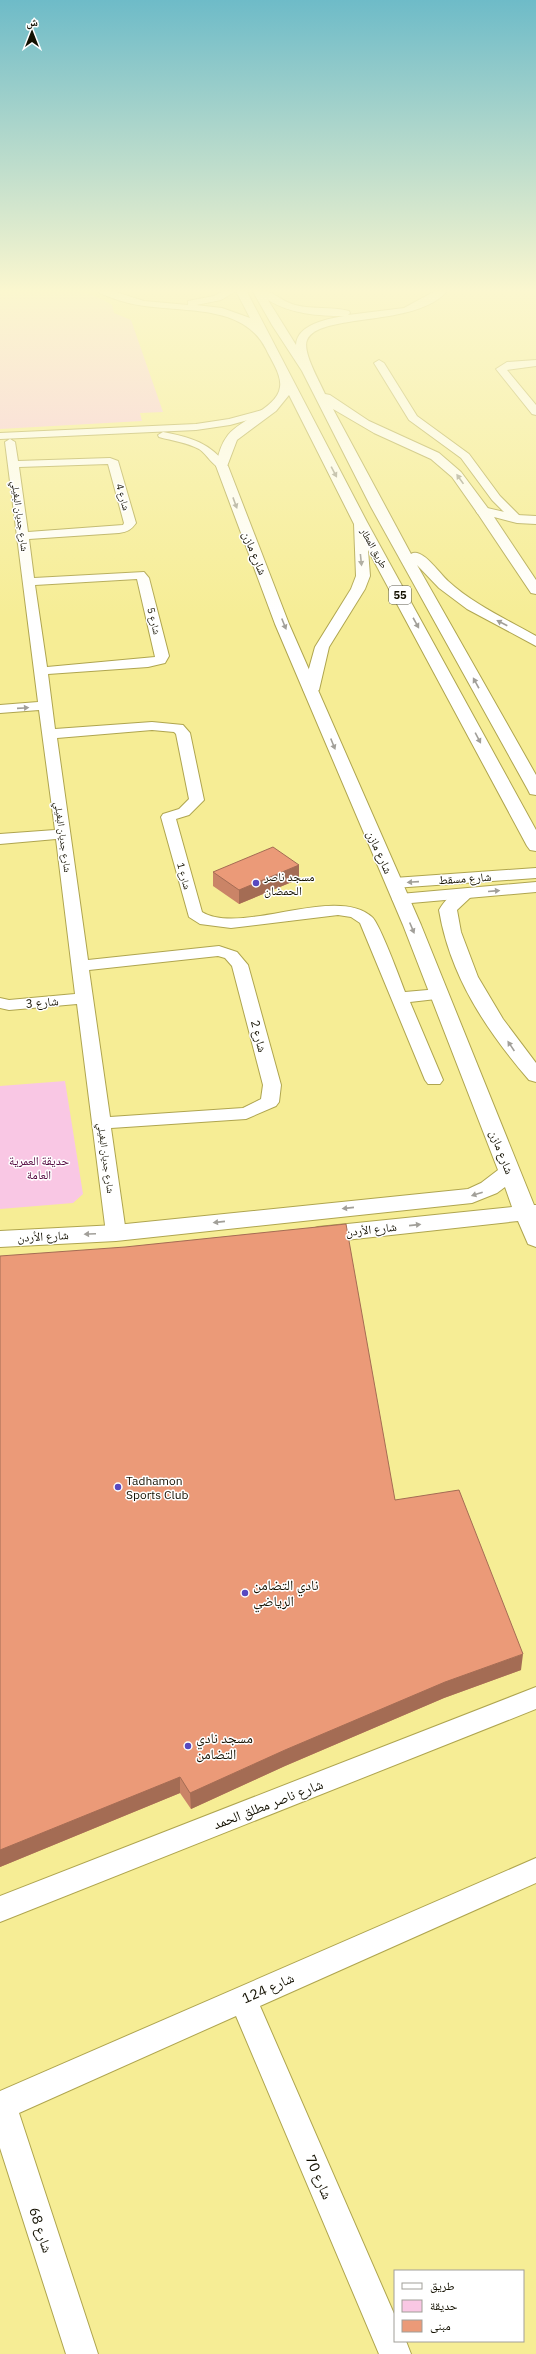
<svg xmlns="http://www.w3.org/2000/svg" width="536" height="2354" font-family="'IBM Plex Sans','Noto Naskh Arabic',sans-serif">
  <rect width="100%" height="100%" fill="#f6ed95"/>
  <!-- green -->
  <path fill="#f9c7e4" d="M0 290C37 289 79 283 112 305L114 313 131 320 163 412 140 413 142 421 0 429Z
    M65 1081 83 1194 73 1203 0 1209V1086Z"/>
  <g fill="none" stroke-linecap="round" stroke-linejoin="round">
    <!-- minor casing -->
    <g stroke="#afa54f" stroke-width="2">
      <path id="minor" d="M379 360 384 363 417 416 469 454 500 496 523 519 521 521H513L492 500 461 458 409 420 374 363Z
        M536 360V366L507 370 536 405V415L532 414 496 369 507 362Z
        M266 409 271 412 270 414 230 425 196 430 0 439V433L196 424 229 419Z
        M163 432C190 437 211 443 227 466L222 469C213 467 207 454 199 449 186 442 173 441 159 437L158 435Z
        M10 439 15 442 18 461 110 458 118 461 136 523C131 530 127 532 119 533L29 539 34 578 144 572 149 578 169 656 165 663 148 667 48 674 55 729 152 722 183 725 190 733 204 800 189 815 176 819 202 912C241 936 336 884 372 917 380 924 400 979 405 992L439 989 445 990 447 994 445 998 410 1002 443 1080 440 1084H428L425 1080 360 923 351 917 338 915 231 928 200 924 189 917 161 817 163 814 179 809 189 799 176 734 174 732 152 730 57 738 88 960 219 946 237 952 248 965 281 1085 279 1102 276 1106 246 1119 111 1128 126 1233 123 1238 116 1240 109 1238 106 1233 77 1004 9 1010 0 1008V998L9 1000 75 994 56 839 0 844V834L55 830 39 710 0 713V705L38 702 5 442ZM108 464 124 523 123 525 28 532 19 467ZM137 579 155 657 47 667 35 585ZM218 956 225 958 232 966 263 1085 261 1099 243 1108 110 1117 89 970Z
        M536 868V878L394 888 388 886 386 883 388 880 394 878Z
        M536 882V892L400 904 394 902 392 899 394 896 400 894Z
        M536 1687V1709L0 1922V1896Z
        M536 1858V1883L260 2006 395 2316V2341H406L411 2354H379L236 2016 19 2113 98 2354H66L0 2148V2091Z"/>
    </g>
    <!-- major casing -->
    <g stroke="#afa54f" stroke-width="2">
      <path id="major" d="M222 462 228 466 289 624 421 925 534 1205H536V1247L528 1244 518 1221 318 1243 310 1240 307 1235 310 1230 318 1227 512 1207 505 1187 497 1193 472 1203 116 1241 0 1247V1231L116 1225 468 1189 481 1183 498 1170 403 925 275 624 216 466Z
        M483 507 517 515 536 516V524L517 523 494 517 536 580V594L531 593 476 511Z
        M465 889 471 890 474 894 457 910 461 932 478 977 503 1019 536 1063V1082L529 1080C486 1030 450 976 439 910 445 900 453 891 465 889Z"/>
    </g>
    <!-- highway casing -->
    <g stroke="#afa54f" stroke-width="2">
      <path id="highway" d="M96 290H109L144 301 188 305V301L214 296 225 290H246L367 522 536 830V851L530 850 527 846 368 550 370 576 365 589 329 647 319 690 311 695 303 690 315 647 351 589 356 576 354 524 289 395 276 411 237 440 226 469 222 470 216 466C218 455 221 444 228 435 240 420 278 407 280 387 282 375 271 360 266 349 240 297 167 317 118 300 111 297 100 295 96 290ZM236 291 250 318 222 308 196 305 221 300Z
        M252 290C271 287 277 300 295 305 313 310 331 306 349 311L350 313 348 315 404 308 437 290H448C418 328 319 312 307 340 302 352 320 382 325 394L330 395 369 421 439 453 461 472 490 511 488 514H478L452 477 431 459 374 433 333 409 411 554C422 547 439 573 448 581 473 604 506 619 536 636V646L467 609 439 588 417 565 536 775V795L530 794 528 790 371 507 302 371 272 325ZM268 300C291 314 318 316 344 316 328 319 297 324 296 345Z"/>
    </g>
    <!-- minor -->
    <use href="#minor" fill="#fff" fill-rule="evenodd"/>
    <!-- major -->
    <use href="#major" fill="#fff" fill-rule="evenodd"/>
    <!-- highway -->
    <use href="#highway" fill="#fff" fill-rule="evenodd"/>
  </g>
  <!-- wall -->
  <path fill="#ca8467" d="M299 865V879L239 904 213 886V872Z
    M0 1256 395 1500 521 1670 444 1698 285 1766 191 1809 180 1793 0 1867Z"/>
  <!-- shaded-wall -->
  <path fill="#a46c54" d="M299 865V879L239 904V890Z
    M523 1654 521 1670 444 1698 285 1766 191 1809 190 1793 285 1750 445 1682Z
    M180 1777V1793L0 1867V1850Z"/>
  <!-- building -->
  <path fill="#eb9a78" stroke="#a46c54" d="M273 847 299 865 239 890 213 872Z
    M346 1224 395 1500 459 1490 523 1654 445 1682 285 1750 190 1793 180 1777 0 1850V1256L125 1247Z"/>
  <!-- one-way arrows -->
  <defs><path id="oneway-solid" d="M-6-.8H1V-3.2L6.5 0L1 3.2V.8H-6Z"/></defs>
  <g fill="#a19f99">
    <use href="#oneway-solid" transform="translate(334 472) rotate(62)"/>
    <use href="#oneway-solid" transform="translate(460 479) rotate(-125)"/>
    <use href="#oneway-solid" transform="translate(235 503) rotate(70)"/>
    <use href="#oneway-solid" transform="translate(361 560) rotate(84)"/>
    <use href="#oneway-solid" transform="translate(416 623) rotate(61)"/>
    <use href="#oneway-solid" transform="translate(502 623) rotate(-153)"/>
    <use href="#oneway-solid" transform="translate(284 624) rotate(68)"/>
    <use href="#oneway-solid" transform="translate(476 683) rotate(-119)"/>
    <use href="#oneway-solid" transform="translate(23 708) rotate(-4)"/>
    <use href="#oneway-solid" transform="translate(478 738) rotate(62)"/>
    <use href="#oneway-solid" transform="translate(333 744) rotate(68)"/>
    <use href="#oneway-solid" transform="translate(413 882) rotate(176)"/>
    <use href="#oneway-solid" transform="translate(494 891) rotate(-5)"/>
    <use href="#oneway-solid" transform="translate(412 928) rotate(67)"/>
    <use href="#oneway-solid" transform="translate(511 1046) rotate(-124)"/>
    <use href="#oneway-solid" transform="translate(477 1194) rotate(162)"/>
    <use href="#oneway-solid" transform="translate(348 1208) rotate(174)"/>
    <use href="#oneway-solid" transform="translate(219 1222) rotate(174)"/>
    <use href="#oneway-solid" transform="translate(415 1225) rotate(-6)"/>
    <use href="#oneway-solid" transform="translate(90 1234) rotate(177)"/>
  </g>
  <!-- sky -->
  <linearGradient id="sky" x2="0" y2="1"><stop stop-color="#6ebbc8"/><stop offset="0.47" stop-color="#fbf7cf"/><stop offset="1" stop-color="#fbf7cf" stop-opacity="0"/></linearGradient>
  <rect width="536" height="619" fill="url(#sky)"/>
  <!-- markers -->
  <g fill="#5749c0" stroke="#fff" stroke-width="1.5">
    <circle cx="256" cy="883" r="4"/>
    <circle cx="118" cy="1487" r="4"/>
    <circle cx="245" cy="1593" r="4"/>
    <circle cx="188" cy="1746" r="4"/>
  </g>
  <g text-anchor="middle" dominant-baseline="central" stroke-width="3" stroke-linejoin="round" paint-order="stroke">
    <!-- far-street labels -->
    <g font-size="10" fill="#131000" stroke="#fff">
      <text transform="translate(123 497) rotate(75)">شارع 4</text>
      <text transform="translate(20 516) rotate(82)">شارع جديان البغيلي</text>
      <text transform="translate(374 548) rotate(61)">طريق المطار</text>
      <text transform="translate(154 621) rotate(76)">شارع 5</text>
      <text transform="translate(63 837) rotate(82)">شارع جديان البغيلي</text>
      <text transform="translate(184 876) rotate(75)">شارع 1</text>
      <text transform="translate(106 1158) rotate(82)">شارع جديان البغيلي</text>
    </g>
    <!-- shield labels -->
    <rect fill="#fff" stroke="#5a584c" stroke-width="1" x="389" y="586" width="22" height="18" rx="3"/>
    <g font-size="11" font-weight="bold" fill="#131000">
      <text x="400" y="595">55</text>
    </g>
    <!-- street labels -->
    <g font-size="12" fill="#131000" stroke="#fff">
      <text transform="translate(255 553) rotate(68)">شارع مازن</text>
      <text transform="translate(380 852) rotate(66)">شارع مازن</text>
      <text transform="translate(465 878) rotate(-4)">شارع مسقط</text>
      <text transform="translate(42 1002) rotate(-5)">شارع 3</text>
      <text transform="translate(259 1036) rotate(76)">شارع 2</text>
      <text transform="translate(502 1152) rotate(69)">شارع مازن</text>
      <text transform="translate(371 1229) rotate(-6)">شارع الأردن</text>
      <text transform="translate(43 1236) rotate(-3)">شارع الأردن</text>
    </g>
    <!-- poi labels -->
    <g font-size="12" fill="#131000" stroke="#fff" text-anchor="start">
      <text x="264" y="876">مسجد ناصر<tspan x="264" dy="14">الحمضان</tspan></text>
      <text x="126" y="1480">Tadhamon<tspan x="126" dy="14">Sports Club</tspan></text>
    </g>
    <!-- park labels -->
    <g font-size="12" fill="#4f003a" stroke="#fff">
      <text x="39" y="1160">حديقة العمرية<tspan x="39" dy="14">العامة</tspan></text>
    </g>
    <!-- near-poi labels -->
    <g font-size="14" fill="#131000" stroke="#fff" text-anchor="start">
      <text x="253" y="1585">نادي التضامن<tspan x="253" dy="16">الرياضي</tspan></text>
      <text x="196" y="1738">مسجد نادي<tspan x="196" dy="16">التضامن</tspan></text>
    </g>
    <!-- near-street labels -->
    <g font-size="14" fill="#131000" stroke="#fff">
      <text transform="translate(268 1804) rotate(-21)">شارع ناصر مطلق الحمد</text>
      <text transform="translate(268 1988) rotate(-24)">شارع 124</text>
      <text transform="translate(319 2177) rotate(67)">شارع 70</text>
      <text transform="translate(41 2230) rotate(72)">شارع 68</text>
    </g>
  </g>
  <!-- legend -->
  <rect x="394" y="2270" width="130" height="72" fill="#ffffff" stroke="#a19f99"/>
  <rect x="402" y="2283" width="20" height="6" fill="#ffffff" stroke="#a19f99"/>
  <text x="430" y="2290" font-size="12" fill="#131000">طريق</text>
  <rect x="402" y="2300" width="20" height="12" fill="#f9c7e4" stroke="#a19f99"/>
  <text x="430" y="2310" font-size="12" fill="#131000">حديقة</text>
  <rect x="402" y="2320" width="20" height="12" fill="#eb9a78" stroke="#a19f99"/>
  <text x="430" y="2330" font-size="12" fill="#131000">مبنى</text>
  <!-- north arrow -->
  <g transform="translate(32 32)" stroke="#ffffff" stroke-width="3" paint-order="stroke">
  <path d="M0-3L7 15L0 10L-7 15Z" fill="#131000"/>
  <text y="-6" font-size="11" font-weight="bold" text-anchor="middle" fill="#131000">ش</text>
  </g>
</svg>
